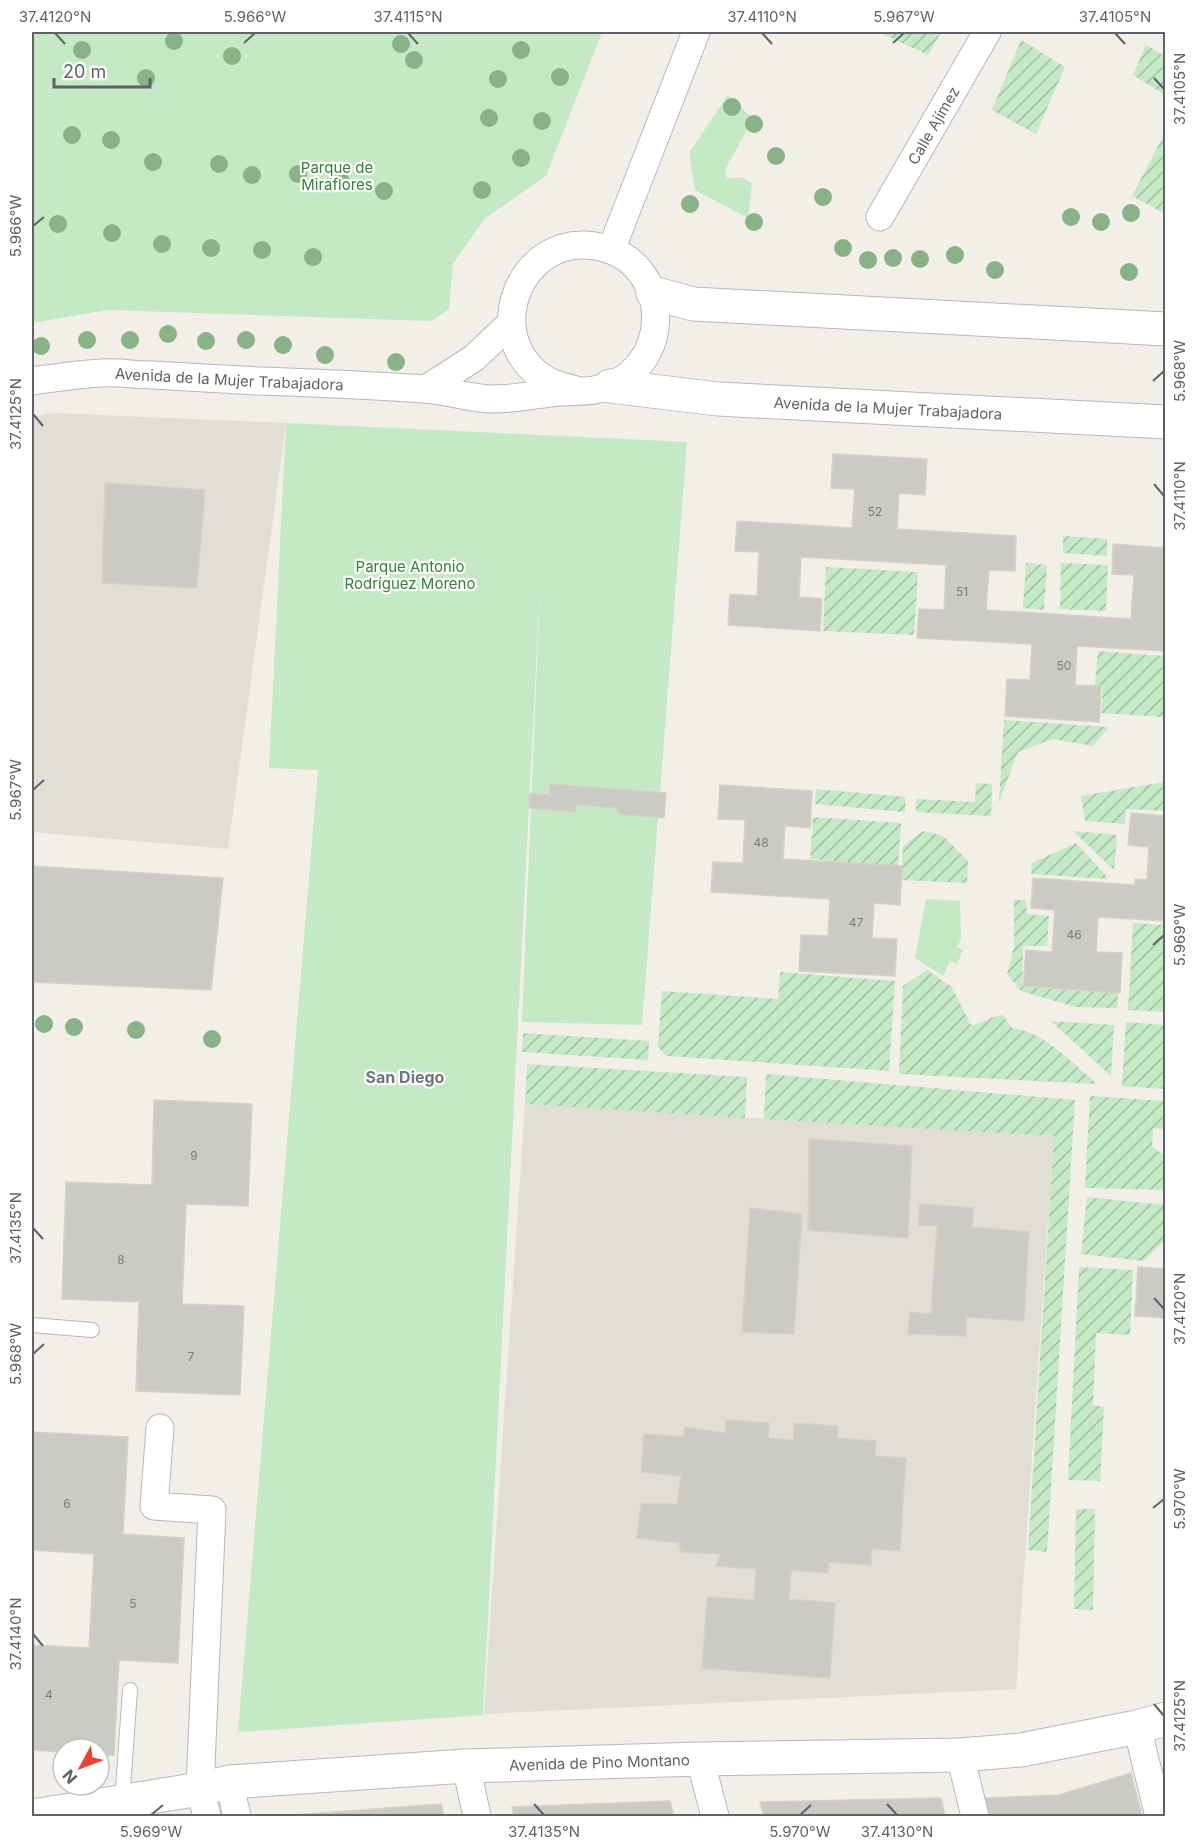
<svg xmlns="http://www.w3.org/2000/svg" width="1197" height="1848" font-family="Inter,sans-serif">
  <defs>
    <pattern id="garden-furrows" width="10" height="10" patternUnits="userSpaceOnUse" patternTransform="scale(1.5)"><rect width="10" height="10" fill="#c5e8c5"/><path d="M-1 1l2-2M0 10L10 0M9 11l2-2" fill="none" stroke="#a3c0a4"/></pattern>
  </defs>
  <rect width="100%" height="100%" fill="#f1efe8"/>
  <!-- education -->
  <path fill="#e1ded6" d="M54 413 286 423 228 849 32 832V417Z
    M525 1104 1054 1136 1016 1689 484 1714Z"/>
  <!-- green -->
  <path fill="#c5e8c5" d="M32 32H602L546 176 484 219 453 264 449 309 431 321 107 310 32 323Z
    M728 95 753 119 725 170 727 179 742 177 752 184 748 218 695 190 689 153Z
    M286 423 687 442 642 1025 522 1022 541 567 483 1715 238 1732 318 770 269 768Z
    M926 899 960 901 961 939 957 947 963 950 957 964 950 961 943 976 915 958Z"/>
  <!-- garden -->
  <path fill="url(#garden-furrows)" d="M885 32H941L928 55 883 34Z
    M1021 40 1065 67 1036 134 992 110Z
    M1146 45 1165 56V95L1133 75Z
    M1165 133 1166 205 1162 212 1132 196Z
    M1063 536 1107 539V556L1063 553Z
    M1026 563 1047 565 1044 610 1023 608Z
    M1061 563 1108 565 1106 611 1060 609Z
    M826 567 918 572 914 635 823 631Z
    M1098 651 1165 656V717L1101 713 1103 686 1095 685Z
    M1004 720 1109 727 1093 746 1053 739 1018 752 999 802Z
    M1164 782 1165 783V811L1126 809 1125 824 1085 821 1081 796Z
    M976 783 992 784 991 816 916 812V799L975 802Z
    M816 789 906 797 905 812 815 804Z
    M813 817 901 823 898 866 810 859Z
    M923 831 943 836 968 861 967 883 901 880 903 846Z
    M1073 831 1117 835 1114 870Z
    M1076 843 1109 879 1031 874 1032 863Z
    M1014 900H1026L1027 914 1049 916 1047 946H1023L1022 987 1118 993 1117 1008 1075 1007 1021 991 1007 974 1014 947Z
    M1133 923 1165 925V1012L1128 1010Z
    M927 970 952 987 971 1025C983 1024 991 1016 1003 1015L1012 1028C1042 1030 1075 1065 1097 1084L899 1074 903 986Z
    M780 972 895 981 889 1071 666 1056 658 1047 662 991 778 999Z
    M1051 1021 1114 1025 1111 1076Z
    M1126 1022 1165 1025V1089L1122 1086Z
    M523 1033 649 1041 648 1060 522 1052Z
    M527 1064 747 1077 745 1118 525 1104Z
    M766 1074 1075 1100 1047 1552 1028 1550 1054 1136 764 1119Z
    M1090 1096 1165 1101V1129L1153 1128 1152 1147 1165 1156V1190L1085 1188Z
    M1087 1197 1165 1205V1240L1143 1261 1081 1254Z
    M1079 1267 1133 1270 1130 1335 1096 1333 1093 1405 1104 1407 1100 1481 1068 1480Z
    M1076 1509H1095L1093 1610 1074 1609Z"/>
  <!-- building -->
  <path fill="#cccac5" stroke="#d6d1c6" stroke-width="1.5" d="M833 454 927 459 925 495 899 493 897 529 1016 536 1015 571 989 570 986 610 1131 619 1134 575 1112 574 1113 544 1166 548V651L1077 646 1075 685 1101 686 1099 722 1005 716 1007 679 1030 680 1032 644 917 638 919 609 944 610 946 565 801 557 799 597 822 599 820 631 728 625 730 594 757 596 759 552 735 551 737 521 852 528 855 489 831 488Z
    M105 483 205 490 197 588 102 583Z
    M550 784 666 793 664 818 619 814 618 808 576 805 575 812 529 808 530 793 549 795Z
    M720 785 812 791 810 828 785 826 783 859 902 866 900 905 874 903 872 938 897 939 895 976 799 971 801 935 828 936 830 899 711 892 713 862 743 863 745 820 718 819Z
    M1131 813 1166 816V921L1098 917 1096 952 1122 953 1120 993 1023 986 1026 950 1052 952 1055 910 1031 908 1033 878 1135 885V879L1147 880 1149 847 1128 845Z
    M32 866 223 878 211 990 32 982Z
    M154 1100 252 1104 248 1206 186 1204 182 1304 244 1306 240 1395 136 1391 139 1302 62 1299 66 1182 152 1185Z
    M809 1139 912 1146 908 1238 808 1230Z
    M920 1204 974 1208 972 1227 1029 1232 1024 1321 966 1317V1336L908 1334 910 1312 931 1314 937 1225 918 1226Z
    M750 1208 802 1214 794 1334 742 1332Z
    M1138 1267 1166 1269V1318L1135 1316Z
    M726 1420 769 1423 768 1438 793 1440 794 1423 838 1426 837 1438 876 1441 875 1456 906 1458 900 1551 872 1549 871 1565 829 1562 828 1573 791 1570 789 1599 835 1603 830 1678 702 1668 707 1597 754 1600 756 1569 716 1566 720 1554 681 1552 679 1543 637 1538 641 1504H677L681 1476 641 1472 644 1434 684 1437 685 1427 726 1433Z
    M32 1432 128 1437 123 1534 184 1538 178 1663 119 1660 114 1755H99V1749H63V1752L32 1750V1645L89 1648 94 1554 32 1550Z
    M1131 1773 1142 1816H989L984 1798 1059 1795Z
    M941 1798 945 1816H764L760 1802Z
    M670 1801 674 1816H514L512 1807Z
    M441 1804 444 1816H280Z"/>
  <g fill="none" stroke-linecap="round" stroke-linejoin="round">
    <!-- lane casing -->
    <g stroke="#b5b8bc" stroke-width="16">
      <path id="lane" d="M32 1325 92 1330
        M122 1802 130 1690"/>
    </g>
    <!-- street casing -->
    <g stroke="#b5b8bc" stroke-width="29">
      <g id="street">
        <path id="s1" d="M880 217 987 32"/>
        <path d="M611 250 696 32"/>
        <path id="s2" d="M32 381C55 378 78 374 102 373 118 372 135 375 152 375 187 377 223 379 258 381 313 383 369 385 424 389 447 390 471 399 494 399 516 399 538 394 559 392 571 391 583 392 594 390 676 376 676 259 595 246 520 234 480 335 543 378 553 385 565 387 576 390"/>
        <path d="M426 389 474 358 511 323"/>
        <path d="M160 1428 154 1506 212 1510 200 1789 207 1816"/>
        <path d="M1137 1727 1159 1816"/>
        <path d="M960 1755 975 1816"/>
        <path d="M700 1759 715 1816"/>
        <path d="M466 1766 477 1816"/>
        <path d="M229 1782 237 1816"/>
      </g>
    </g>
    <!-- secondary casing -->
    <g stroke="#b6babf" stroke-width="35">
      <g id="secondary">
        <path d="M653 293 693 304 1166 329"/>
        <path id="s3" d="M610 386 718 399 1166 422"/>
        <path id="s4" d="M33 1816 200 1789 229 1782 466 1766 700 1759 960 1755 1021 1750 1137 1727 1166 1719"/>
      </g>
    </g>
    <!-- lane -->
    <use href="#lane" stroke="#fff" stroke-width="14"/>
    <!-- street -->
    <use href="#street" stroke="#fff" stroke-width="27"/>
    <!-- secondary -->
    <use href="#secondary" stroke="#fff" stroke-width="33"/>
  </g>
  <!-- trees -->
  <g fill="#89b387">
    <circle cx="174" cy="41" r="9"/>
    <circle cx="401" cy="44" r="9"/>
    <circle cx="82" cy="50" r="9"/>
    <circle cx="521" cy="50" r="9"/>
    <circle cx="232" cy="56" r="9"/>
    <circle cx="414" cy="60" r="9"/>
    <circle cx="560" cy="77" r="9"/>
    <circle cx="146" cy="78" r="9"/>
    <circle cx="498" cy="79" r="9"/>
    <circle cx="732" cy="107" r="9"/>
    <circle cx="489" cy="118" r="9"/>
    <circle cx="542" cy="121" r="9"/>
    <circle cx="754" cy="124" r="9"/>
    <circle cx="72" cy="135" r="9"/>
    <circle cx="111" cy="140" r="9"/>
    <circle cx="776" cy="156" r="9"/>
    <circle cx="521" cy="158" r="9"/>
    <circle cx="153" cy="162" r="9"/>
    <circle cx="219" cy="164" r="9"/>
    <circle cx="298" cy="174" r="9"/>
    <circle cx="252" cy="175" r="9"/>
    <circle cx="340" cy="180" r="9"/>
    <circle cx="482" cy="190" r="9"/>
    <circle cx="384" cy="191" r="9"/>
    <circle cx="823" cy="197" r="9"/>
    <circle cx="690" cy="204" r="9"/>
    <circle cx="1131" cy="213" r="9"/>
    <circle cx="1071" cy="217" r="9"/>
    <circle cx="754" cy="222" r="9"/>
    <circle cx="1101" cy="222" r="9"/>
    <circle cx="58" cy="224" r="9"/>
    <circle cx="112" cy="233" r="9"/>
    <circle cx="162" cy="244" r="9"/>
    <circle cx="211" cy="248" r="9"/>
    <circle cx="843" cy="248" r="9"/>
    <circle cx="262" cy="250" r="9"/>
    <circle cx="955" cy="255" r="9"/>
    <circle cx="313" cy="257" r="9"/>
    <circle cx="893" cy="258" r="9"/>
    <circle cx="920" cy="259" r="9"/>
    <circle cx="868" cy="260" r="9"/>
    <circle cx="995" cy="270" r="9"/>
    <circle cx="1129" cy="272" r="9"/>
    <circle cx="168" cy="334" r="9"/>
    <circle cx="87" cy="340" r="9"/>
    <circle cx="130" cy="340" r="9"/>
    <circle cx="246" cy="340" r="9"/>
    <circle cx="206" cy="341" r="9"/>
    <circle cx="283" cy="345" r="9"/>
    <circle cx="41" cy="346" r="9"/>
    <circle cx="325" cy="355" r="9"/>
    <circle cx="396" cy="362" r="9"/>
    <circle cx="44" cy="1024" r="9"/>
    <circle cx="74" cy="1027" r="9"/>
    <circle cx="136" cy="1030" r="9"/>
    <circle cx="212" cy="1039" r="9"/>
  </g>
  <!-- ticks -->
  <path fill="none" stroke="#5f6368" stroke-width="2" d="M55 33 65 44M408 33 418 44M762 33 772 44M1115 33 1125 44M244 43 255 33M893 43 904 33M1154 78 1164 89M33 226 44 217M1153 381 1164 371M33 414 43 426M1154 484 1164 496M33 790 44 780M1153 945 1164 935M33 1228 43 1239M1154 1298 1164 1309M33 1354 44 1344M1153 1508 1164 1499M33 1634 43 1646M1154 1704 1164 1716M534 1804 544 1815M887 1804 897 1815M151 1815 163 1805M800 1815 811 1805"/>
  <g text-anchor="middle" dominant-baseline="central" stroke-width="4.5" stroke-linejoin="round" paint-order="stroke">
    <!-- number labels -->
    <g font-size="12" fill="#7a7d7f">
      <text x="875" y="511">52</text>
      <text x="962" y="591">51</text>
      <text x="1064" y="665">50</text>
      <text x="761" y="842">48</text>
      <text x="856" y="922">47</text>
      <text x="1074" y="934">46</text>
      <text x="194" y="1155">9</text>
      <text x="121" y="1259">8</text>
      <text x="191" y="1356">7</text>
      <text x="67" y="1503">6</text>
      <text x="133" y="1603">5</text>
      <text x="49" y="1694">4</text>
    </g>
    <!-- street labels -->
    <g font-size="15" fill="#5f6368" stroke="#fff">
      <text stroke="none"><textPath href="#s1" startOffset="106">Calle Ajímez</textPath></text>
      <text stroke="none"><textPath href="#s2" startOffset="198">Avenida de la Mujer Trabajadora</textPath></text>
      <text stroke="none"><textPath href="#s3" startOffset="279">Avenida de la Mujer Trabajadora</textPath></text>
      <text stroke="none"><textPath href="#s4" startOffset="570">Avenida de Pino Montano</textPath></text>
    </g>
    <!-- park labels -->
    <g font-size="15" fill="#348238" stroke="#fff">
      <text x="337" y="167">Parque de<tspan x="337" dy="17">Miraflores</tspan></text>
      <text x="410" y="566">Parque Antonio<tspan x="410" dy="17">Rodríguez Moreno</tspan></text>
    </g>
    <!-- neighbourhood labels -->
    <g font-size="16" font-weight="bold" fill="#70757a" stroke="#fff">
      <text x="405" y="1077">San Diego</text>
    </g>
  </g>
  <!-- border -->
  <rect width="1197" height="1848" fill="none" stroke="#ffffff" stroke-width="66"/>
  <!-- north arrow -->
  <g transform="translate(81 1767) rotate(229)"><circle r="28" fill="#ffffff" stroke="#bfc1c3" stroke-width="1.5"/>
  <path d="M0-4.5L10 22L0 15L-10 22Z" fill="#ea4335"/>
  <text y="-9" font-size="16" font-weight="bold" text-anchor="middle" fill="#5f6368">N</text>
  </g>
  <!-- scale -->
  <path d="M54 78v9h96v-9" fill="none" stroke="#5f6368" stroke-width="3"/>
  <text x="63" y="78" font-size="18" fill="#5f6368" stroke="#ffffff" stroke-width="4.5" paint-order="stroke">20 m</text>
  <rect x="33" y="33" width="1131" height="1782" fill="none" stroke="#5f6368" stroke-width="2"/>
  <g font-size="15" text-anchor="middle" fill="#5f6368">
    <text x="55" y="22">37.4120°N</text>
    <text x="255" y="22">5.966°W</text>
    <text x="408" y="22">37.4115°N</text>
    <text x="762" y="22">37.4110°N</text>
    <text x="904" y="22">5.967°W</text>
    <text x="1115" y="22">37.4105°N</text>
    <text transform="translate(1180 89) rotate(-90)" y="5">37.4105°N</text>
    <text transform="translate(16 226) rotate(-90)" y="5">5.966°W</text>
    <text transform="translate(1180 371) rotate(-90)" y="5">5.968°W</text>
    <text transform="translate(16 414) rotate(-90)" y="5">37.4125°N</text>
    <text transform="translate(1180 496) rotate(-90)" y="5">37.4110°N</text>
    <text transform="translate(16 790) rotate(-90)" y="5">5.967°W</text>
    <text transform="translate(1180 935) rotate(-90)" y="5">5.969°W</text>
    <text transform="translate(16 1228) rotate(-90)" y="5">37.4135°N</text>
    <text transform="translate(1180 1309) rotate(-90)" y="5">37.4120°N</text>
    <text transform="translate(16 1354) rotate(-90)" y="5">5.968°W</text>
    <text transform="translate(1180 1499) rotate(-90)" y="5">5.970°W</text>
    <text transform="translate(16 1634) rotate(-90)" y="5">37.4140°N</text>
    <text transform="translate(1180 1716) rotate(-90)" y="5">37.4125°N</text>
    <text x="151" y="1837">5.969°W</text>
    <text x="544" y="1837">37.4135°N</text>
    <text x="800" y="1837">5.970°W</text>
    <text x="897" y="1837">37.4130°N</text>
  </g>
</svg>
